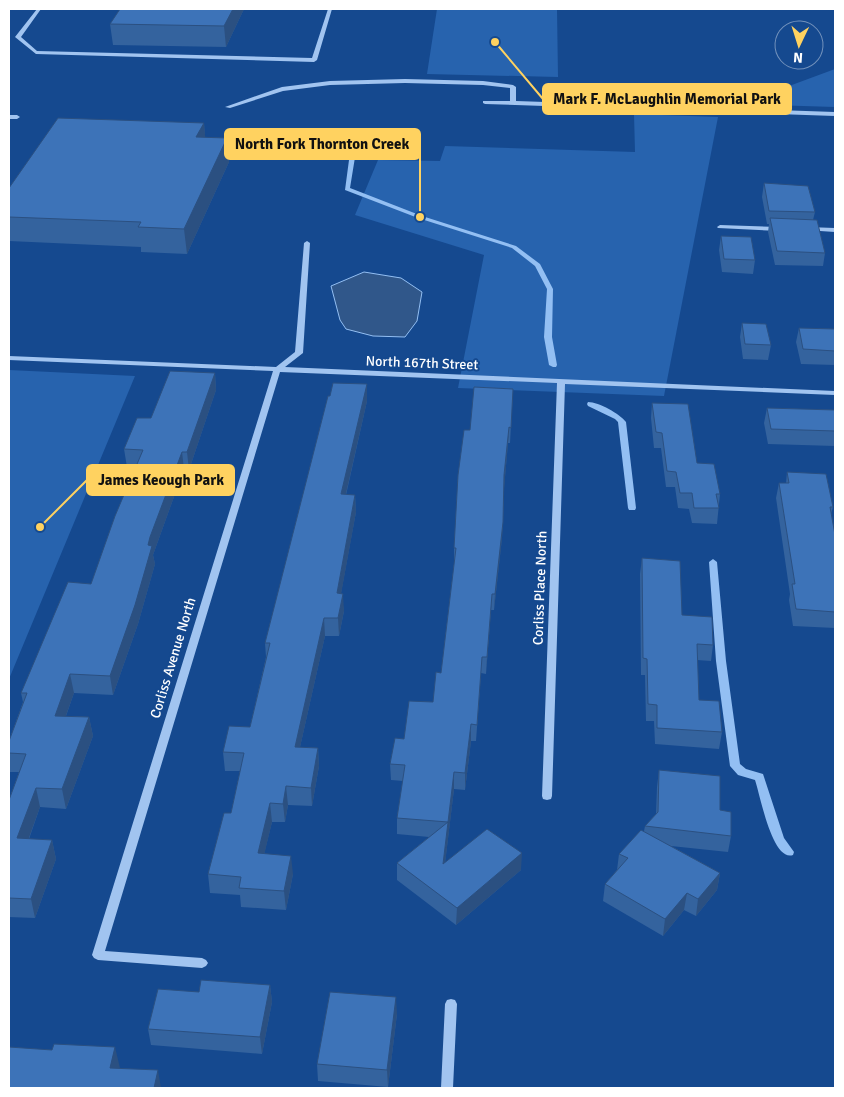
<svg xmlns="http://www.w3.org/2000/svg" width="844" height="1097" font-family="Signika,sans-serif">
  <rect width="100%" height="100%" fill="#15498f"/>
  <!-- green -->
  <path fill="#2763ae" d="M437 9H557L558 77 427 74Z
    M835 69V107L740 104Z
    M634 114 718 117 664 396 458 388 484 255 355 215 378 160 440 161 445 146 635 152Z
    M9 370 135 376 9 679Z"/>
  <!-- water -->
  <path fill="#30578a" stroke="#93bff3" d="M364 272 401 278 422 292 417 321 405 337 373 336 346 329 340 320 331 286Z"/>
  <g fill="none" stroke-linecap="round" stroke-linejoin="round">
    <!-- stream -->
    <path fill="#93bff3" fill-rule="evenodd" d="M348 131 351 133 357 145 350 188 422 216 516 246 540 264 553 289 552 337 557 365 556 367H553L549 365 544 337 547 289 535 266 512 248 418 218 345 190 351 145 345 133Z
      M588 402C599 402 620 414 626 422L636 508 635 510H629L628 508 618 422 615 419 588 406 587 404Z
      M713 559 717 562 726 661 740 764 746 769 763 774 764 777 784 838 794 852 793 855C772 862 760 794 755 780L738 775 730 766 716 661 709 562Z"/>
    <!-- minor -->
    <path fill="#a1c4f0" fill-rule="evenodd" d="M37 9H41L21 37 37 51 312 58 328 9H332L317 60 314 62 36 54 15 37Z
      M405 79 483 81 513 85 516 87V101L835 112V116L485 104 483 103V101H510V88L483 85 405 83 330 85 283 91 230 108 225 107 282 87 330 81Z
      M9 115H17L20 117 17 119H9Z
      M720 225 779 227 782 229 779 231 718 228 717 227Z
      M807 227 835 228V232L805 230 804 229Z
      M307 241 310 243 303 353 285 367 835 391V395L565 384 552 796 551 799 547 800 543 799 542 796 557 383 280 372 105 951 202 958 206 960 208 963 206 966 202 968 98 960 94 958 92 955 273 371 9 360V356L276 367 295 352 304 243Z
      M451 999 455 1000 457 1004 453 1088H441L445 1004 447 1000Z"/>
  </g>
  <!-- wall -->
  <path fill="#34639e" d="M244 9 226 47 113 45 110 24Z
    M204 123 205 138H227L229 162 187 254 141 252V247L9 241V188Z
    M764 183 815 212 813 220 825 253 823 266 775 265 768 232 769 224H767L762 197Z
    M721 236 755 260 753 274 722 272 719 250Z
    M742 323 771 345 768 360 743 359 740 337Z
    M799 328 835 329V365L801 364 796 342Z
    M215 373 216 390 189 470 184 469 153 555 155 564 138 624 113 695 74 693 66 716 89 717 93 736 66 809 40 807 29 839 52 840 56 859 35 918 9 917V800L19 772H9V741L23 702 21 693 91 584 136 467H127L124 449 151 418Z
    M513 389 510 443H508L504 488 502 538 494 610H491L486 674 481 673 476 741H471L465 790 454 789 445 863 521 870 456 925 397 880V863L429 837 397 834V818L403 781 391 780 390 764 404 739 433 702 441 673 454 564V548L470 430Z
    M330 396 367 401 346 495H355L356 512 341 593 344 611 339 636H325L300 747 318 748 319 766 312 806 288 805 285 822H272L264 854 293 874 286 910 241 907 240 895 210 893 208 874 231 813 240 771H225L223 752 250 727 266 657 265 643Z
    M652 403 720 494 717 524 692 523 689 509 678 508 675 487H666L661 448H654L651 418Z
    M767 408 835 410V446L768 444 764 423Z
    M787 472 833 507 831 514 835 535V628L793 626 789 600 790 594 776 498 779 483H786Z
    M642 558 682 615 713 645 711 661 697 660 699 700 722 732 719 749 655 744 654 721H646L645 675H641L640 574Z
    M659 770 720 810 731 836 728 852 671 846 720 873 717 890 696 916 684 910 663 936 603 901 605 884 617 870 619 854 644 831 645 826 656 814 657 787Z
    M270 985 272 1002 262 1054 151 1045 148 1029 199 992Z
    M397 1014 388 1087 318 1081 317 1064Z"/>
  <!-- shaded-wall -->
  <path fill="#2b5081" d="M233 9H244L226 47 224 26Z
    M204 123 206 146 196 137Z
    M227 138 229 162 187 254 184 229Z
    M215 373 216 390 189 470 187 452Z
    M367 384V401L342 511 341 494Z
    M509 427 508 443 504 490V475Z
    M182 452 184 469 153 555 155 564 138 624 113 695 110 676 150 537Z
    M355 495 356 512 338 611 337 593Z
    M503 522 502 538 494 610 495 594Z
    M343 594 344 611 339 636 338 618Z
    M492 594 491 610 486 674 487 657Z
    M324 618 325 636 296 765 295 747Z
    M70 674 74 693 59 735 55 716Z
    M89 717 93 736 66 809 62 789Z
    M471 724V741L465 790V773Z
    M318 748 319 766 312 806 311 788Z
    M454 772V789L443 881V864Z
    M286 786 288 805 285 822 283 804Z
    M36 788 40 807 22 857 17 838Z
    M270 803 272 822 260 872 258 853Z
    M52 840 56 859 35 918 31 899Z
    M522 853 521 870 456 925 457 908Z
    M291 856 293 874 286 910 284 891Z
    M720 873 717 890 696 916 698 899Z
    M687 893 684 910 663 936 665 919Z
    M270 985 272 1002 262 1054 260 1037Z
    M396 997 397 1014 388 1087 387 1070Z
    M115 1047 120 1068 115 1088 110 1068Z
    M158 1070 161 1088H154Z"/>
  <!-- building -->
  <path fill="#3d73b8" stroke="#2b5081" d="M120 9H233L224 26 110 24Z
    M58 118 204 123 196 137 227 138 184 229 138 227 141 222 9 217V188Z
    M764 183 808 186 815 212 769 211Z
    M770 218 817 220 825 253 777 251Z
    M721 236 751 237 755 260 724 259Z
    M742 323 766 324 771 345 745 344Z
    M799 328 835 329V351L803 349Z
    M170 371 215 373 187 452H182L150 537 148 545 152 546 135 605 110 676 70 674 55 716 89 717 62 789 36 788 17 838 52 840 31 899 9 898V800L26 754 9 753V741L27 693H21L68 582 91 584 115 516 143 450 124 449 137 418H151Z
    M333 383 367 384 341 494 355 495 337 593 343 594 338 618H324L295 747 318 748 311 788 286 786 283 804 270 803 258 853 291 856 284 891 239 888 241 877 208 874 224 813H231L244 753 223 752 229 726 250 727 270 643H265L328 396H330Z
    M474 387 513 389 511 428 509 427 504 475 503 522 495 594H492L487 657H482L477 725 471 724 465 773 454 772 443 864 487 829 522 853 457 908 397 863 448 822 397 818 405 765 390 764 395 738 404 739 409 701 433 702 436 672 441 673 456 548H454L458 475 464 430H470Z
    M652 403 688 404 697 463 714 464 720 494H716L719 508H694L692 493H680L676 472 667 471 662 433 656 432Z
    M767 408 835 410V431L771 429Z
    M787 472 826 474 833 507H830L835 535V612L796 609 792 584H795L779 483H789Z
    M642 558 680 561 682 615 712 617 713 645 697 644 699 700 719 701 722 732 657 728V705L648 704 647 659 643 658Z
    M659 770 720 776V810L731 812V836L645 826 658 812Z
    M641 830 720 873 698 899 687 893 665 919 605 884 628 858 619 854Z
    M201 980 270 985 260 1037 148 1029 158 989 199 992Z
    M330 992 396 997 387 1070 317 1064Z
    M54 1044 115 1047 110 1068 158 1070 154 1088H9V1047L52 1050Z"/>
  <g text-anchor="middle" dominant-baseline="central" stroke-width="4" stroke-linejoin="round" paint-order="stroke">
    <!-- street labels -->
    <g font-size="14" fill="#fff" stroke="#15498f">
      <text transform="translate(422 363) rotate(2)">North 167th Street</text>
      <text transform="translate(540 588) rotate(-88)">Corliss Place North</text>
      <text transform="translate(173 658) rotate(-73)">Corliss Avenue North</text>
    </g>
  </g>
  <!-- callouts -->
  <path fill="none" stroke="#ffd260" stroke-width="2" d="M495 42L543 99M420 217L420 144M40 527L87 480"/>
  <g fill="#ffd260" stroke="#15498f" stroke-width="2">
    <circle cx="495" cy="42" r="5"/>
    <circle cx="420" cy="217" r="5"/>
    <circle cx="40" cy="527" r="5"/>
  </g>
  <g fill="#ffd260" stroke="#ffd260" stroke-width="2">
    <rect x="543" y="84" width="248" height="30" rx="5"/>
    <rect x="225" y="129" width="195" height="30" rx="5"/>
    <rect x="87" y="465" width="147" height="30" rx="5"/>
  </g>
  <g font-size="15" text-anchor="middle" font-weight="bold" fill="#111">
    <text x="667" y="104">Mark F. McLaughlin Memorial Park</text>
    <text x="322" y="149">North Fork Thornton Creek</text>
    <text x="161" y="485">James Keough Park</text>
  </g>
  <!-- border -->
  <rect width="844" height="1097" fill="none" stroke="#ffffff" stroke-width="20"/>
  <!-- north arrow -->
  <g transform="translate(799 45) rotate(184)"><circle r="24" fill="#15498f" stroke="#7392bc"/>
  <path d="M0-4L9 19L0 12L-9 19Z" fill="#ffd260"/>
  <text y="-8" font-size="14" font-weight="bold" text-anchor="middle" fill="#ffffff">N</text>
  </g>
</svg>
